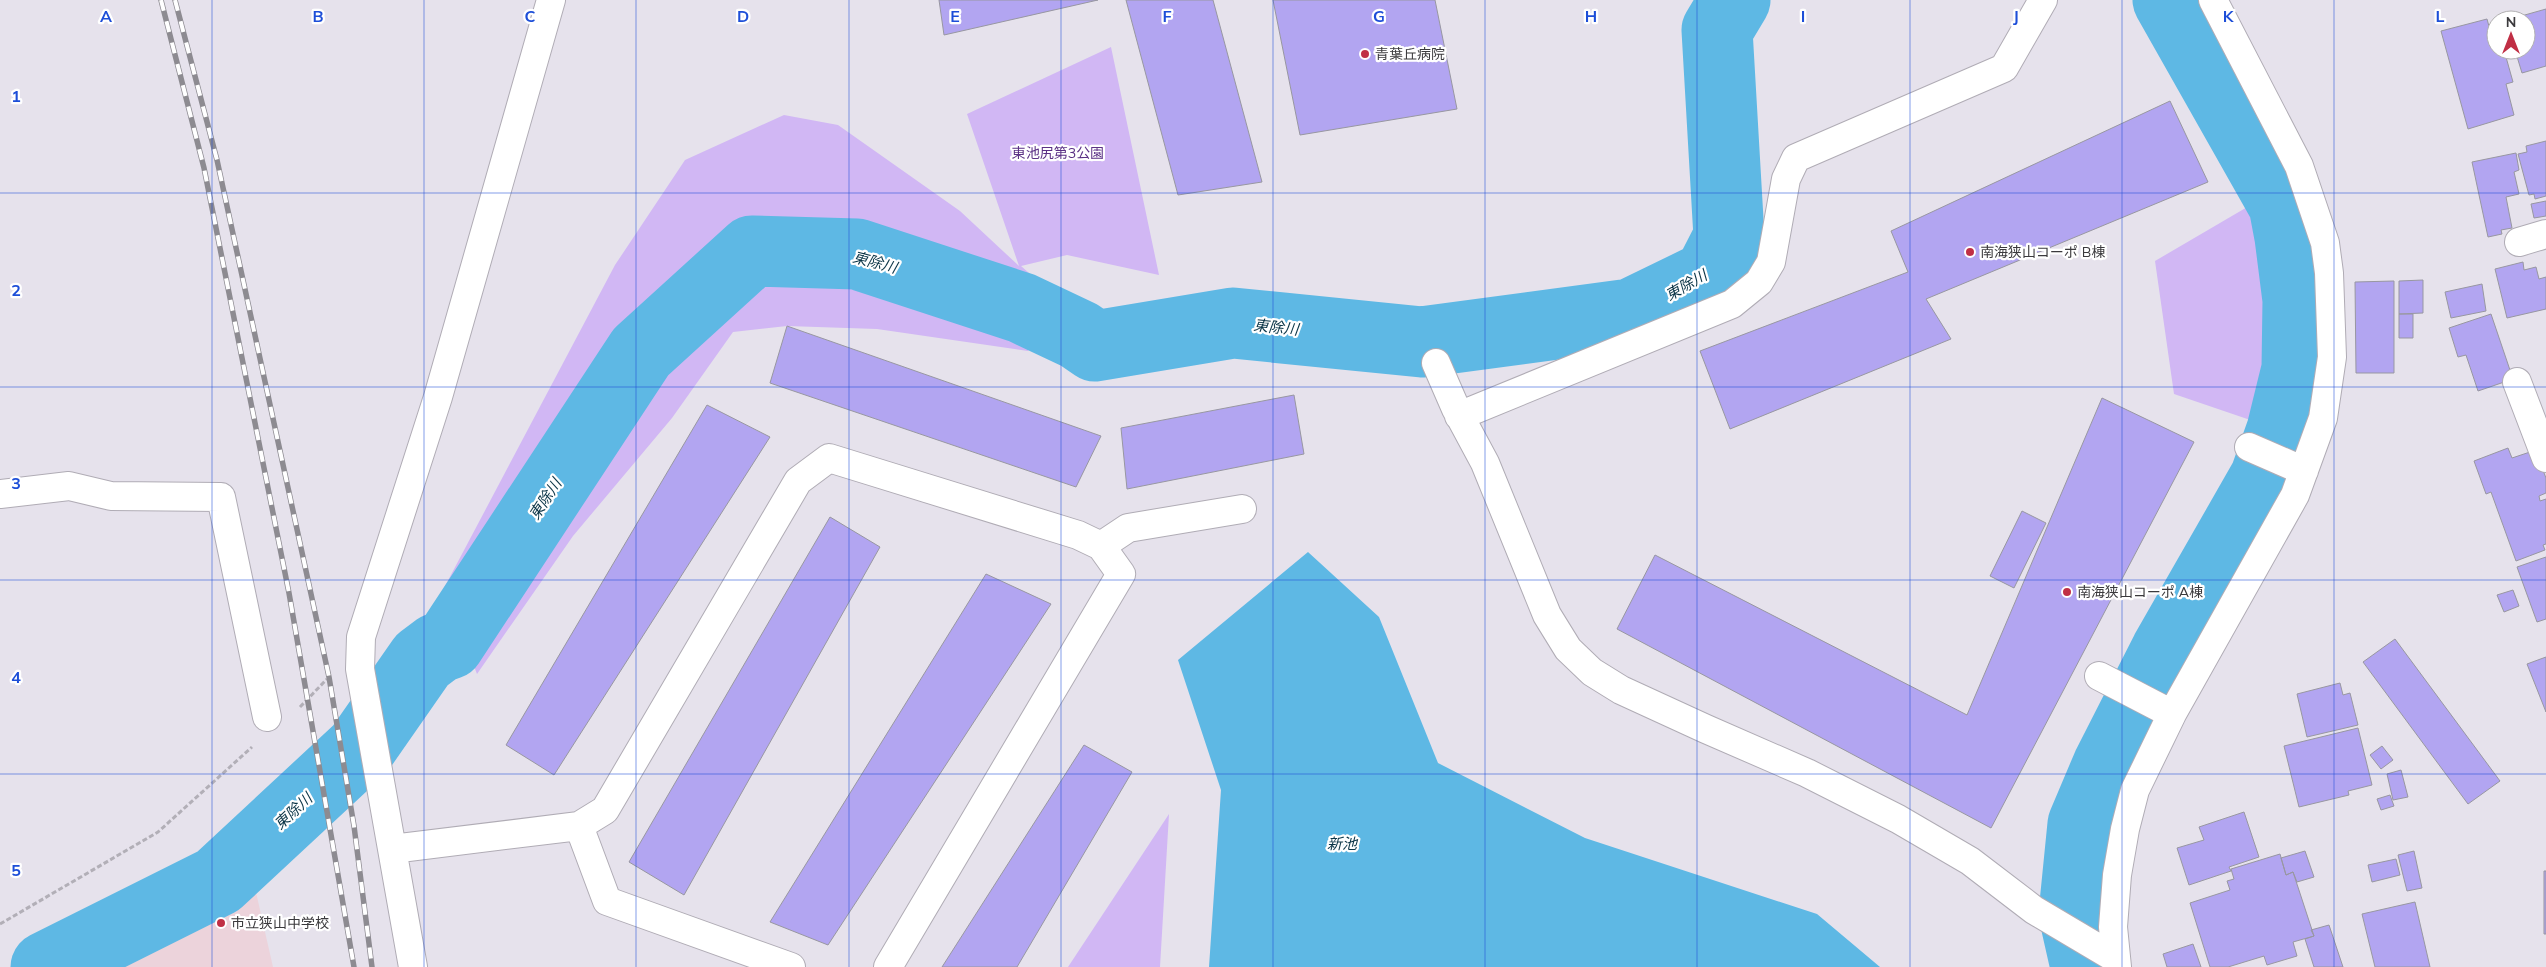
<svg xmlns="http://www.w3.org/2000/svg" width="2546" height="967" font-family="Mulish,'Noto Sans JP',sans-serif">
  <rect width="100%" height="100%" fill="#e6e2ec"/>
  <!-- education -->
  <path fill="#ecd3db" d="M253 879 273 967H107Z"/>
  <!-- green -->
  <path fill="#d1b7f4" d="M1111 47 1159 275 1067 255 1021 266 1060 300 1028 351 877 329 787 326 733 332 672 418 573 536 477 674 444 588 615 265 685 160 784 115 838 125 960 211 1019 266 967 114Z
    M2249 206 2273 256 2278 358 2262 424 2174 394 2155 261Z
    M1169 814 1160 967H1068Z"/>
  <!-- water -->
  <path fill="#5eb8e4" d="M1308 552 1379 617 1438 763 1585 838 1817 914 1880 967H1209L1221 790 1178 660Z"/>
  <g fill="none" stroke-linecap="round" stroke-linejoin="round">
    <!-- river -->
    <path stroke="#5eb8e4" stroke-width="71" d="M46 967 218 881 360 749 422 660 438 648 449 644 641 352 752 251 857 254 1022 308 1079 335 1095 346 1233 323 1422 342 1631 314 1709 276 1729 237 1717 30 1735 0
      M2086 967 2074 914 2083 824 2108 765 2166 651 2265 478 2282 430 2297 369 2298 300 2290 237 2284 205 2168 0"/>
  </g>
  <!-- building -->
  <path fill="#b2a5f1" stroke="#9897a1" d="M939 0H1098L944 35Z
    M1126 0H1213L1262 182 1178 195Z
    M1273 0H1435L1457 109 1300 135Z
    M2546 9V66L2522 73 2515 50H2526V20H2507Z
    M2487 19 2496 52 2504 50 2513 82 2506 84 2514 115 2468 129 2441 31Z
    M2170 101 2208 182 1926 299 1951 339 1730 429 1700 351 1908 272 1891 231Z
    M2546 141V196L2535 199 2534 194 2529 195 2518 154 2527 152 2526 146Z
    M2516 153 2519 170 2514 172 2519 194 2506 197 2512 228 2501 230 2502 234 2488 237 2472 162Z
    M2546 201V216L2534 218 2531 204Z
    M2523 262 2524 270 2536 267 2539 279 2546 277V309L2507 318 2495 269Z
    M2423 280V313L2399 314V281Z
    M2394 281V373H2356L2355 282Z
    M2482 284 2486 311 2451 318 2445 292Z
    M2399 314H2413V338H2399Z
    M2491 314 2513 379 2478 391 2466 355 2458 357 2449 328Z
    M787 326 1101 436 1076 487 770 383Z
    M1294 395 1304 454 1127 489 1121 428Z
    M2102 398 2194 442 1991 828 1617 629 1655 555 1967 715Z
    M707 405 770 437 554 775 506 745Z
    M2508 448 2512 458 2530 452 2539 460 2546 478V493L2539 496 2540 501 2546 499V544L2543 545 2545 550 2516 561 2491 492 2486 494 2474 461Z
    M2022 511 2046 523 2014 588 1990 576Z
    M830 517 880 547 684 895 629 862Z
    M2546 557V619L2537 622 2517 567Z
    M986 574 1051 604 828 945 770 922Z
    M2513 590 2519 606 2504 612 2497 595Z
    M2395 639 2500 781 2468 804 2363 662Z
    M2546 657V712L2527 664Z
    M2340 683 2343 695 2350 693 2358 725 2307 737 2297 694Z
    M2358 728 2372 785 2348 791 2349 795 2299 807 2284 746Z
    M1084 745 1132 772 1017 967H942Z
    M2382 746 2393 760 2381 769 2370 755Z
    M2401 770 2408 797 2393 800 2387 774Z
    M2390 795 2394 806 2381 810 2377 799Z
    M2244 812 2259 857 2229 867 2231 871 2189 885 2177 848 2204 840 2199 827Z
    M2305 851 2314 877 2297 882 2293 872 2286 875 2281 858Z
    M2414 851 2422 888 2407 891 2398 855Z
    M2280 854 2286 875 2293 872 2314 936 2293 942 2297 956 2267 965 2264 956 2228 967H2210L2190 903 2230 890 2227 881 2234 879 2231 869Z
    M2396 859 2400 875 2372 882 2368 865Z
    M2544 871H2546V934H2544Z
    M2415 902 2430 967H2375L2362 914Z
    M2329 925 2343 967H2314L2305 939 2314 936 2311 930Z
    M2193 944 2201 967H2167L2163 954Z"/>
  <g fill="none" stroke-linecap="round" stroke-linejoin="round">
    <!-- minor casing -->
    <g stroke="#b0acb5" stroke-width="30">
      <path id="minor" d="M2519 242 2546 234
        M1436 363 1456 409 1485 463 1547 615 1568 649 1592 672 1621 690 1706 729 1807 773 1898 819 1970 861 2034 910 2115 958
        M2517 382 2546 458
        M1459 416 1732 304 1759 282 1771 262 1786 179 1796 158 2004 68 2043 0
        M2249 447 2304 471
        M0 494 69 486 111 496 221 497 267 717
        M1101 546 1128 528 1242 509
        M2099 676 2172 714
        M579 826 605 810 798 481 829 458 1078 535 1101 546 1121 574 888 967
        M392 849 579 826 607 901 791 967
        M413 967 360 669 361 637 438 397 551 0
        M2117 967 2113 927 2117 875 2125 829 2135 790 2172 714 2295 495 2323 418 2332 357 2329 273 2325 243 2299 166 2213 0"/>
    </g>
    <!-- path -->
    <path stroke="#b2afb7" stroke-width="3" stroke-dasharray="5 2.5" stroke-linecap="butt" d="M300 707 327 679
      M0 924 158 832 252 747"/>
    <!-- minor -->
    <use href="#minor" stroke="#fff" stroke-width="28"/>
    <!-- rail casing -->
    <g stroke="#8d8b91" stroke-width="5.5">
      <path id="rail" d="M161 0 204 168 289 593 354 967
        M175 0 217 160 329 677 354 826 372 967"/>
    </g>
    <!-- rail -->
    <use href="#rail" stroke="#fff" stroke-width="4" stroke-dasharray="11" stroke-linecap="butt"/>
  </g>
  <!-- grid -->
  <path fill="none" stroke="#1d4ed8" stroke-width="1" stroke-opacity="0.55" d="M212 0V967M424 0V967M636 0V967M849 0V967M1061 0V967M1273 0V967M1485 0V967M1697 0V967M1910 0V967M2122 0V967M2334 0V967M0 193H2546M0 387H2546M0 580H2546M0 774H2546"/>
  <!-- markers -->
  <g fill="#c02f45" stroke="#fff" stroke-width="2">
    <circle cx="1365" cy="54" r="5"/>
    <circle cx="1970" cy="252" r="5"/>
    <circle cx="2067" cy="592" r="5"/>
    <circle cx="221" cy="923" r="5"/>
  </g>
  <g text-anchor="middle" dominant-baseline="central" stroke-width="4.5" stroke-linejoin="round" paint-order="stroke">
    <!-- poi labels -->
    <g font-size="14" fill="#3b3a3d" stroke="#fff" text-anchor="start">
      <text x="1375" y="54">青葉丘病院</text>
      <text x="1980" y="252">南海狭山コーポ B棟</text>
      <text x="2077" y="592">南海狭山コーポ A棟</text>
      <text x="231" y="923">市立狭山中学校</text>
    </g>
    <!-- park labels -->
    <g font-size="14" fill="#5a3084" stroke="#fff">
      <text x="1058" y="153">東池尻第3公園</text>
    </g>
    <!-- water labels -->
    <g font-size="15" font-style="italic" fill="#0a3446" stroke="#fff">
      <text transform="translate(875 262) rotate(15)">東除川</text>
      <text transform="translate(1686 285) rotate(-30)">東除川</text>
      <text transform="translate(1276 327) rotate(6)">東除川</text>
      <text transform="translate(545 499) rotate(-57)">東除川</text>
      <text transform="translate(293 811) rotate(-43)">東除川</text>
      <text x="1342" y="843">新池</text>
    </g>
  </g>
  <g font-size="16" text-anchor="middle" font-weight="bold" fill="#1d4ed8" stroke="#fff" stroke-width="4.5" stroke-linejoin="round" paint-order="stroke">
    <text x="106" y="22">A</text>
    <text x="318" y="22">B</text>
    <text x="530" y="22">C</text>
    <text x="743" y="22">D</text>
    <text x="955" y="22">E</text>
    <text x="1167" y="22">F</text>
    <text x="1379" y="22">G</text>
    <text x="1591" y="22">H</text>
    <text x="1803" y="22">I</text>
    <text x="2016" y="22">J</text>
    <text x="2228" y="22">K</text>
    <text x="2440" y="22">L</text>
    <text x="16" y="102">1</text>
    <text x="16" y="296">2</text>
    <text x="16" y="489">3</text>
    <text x="16" y="683">4</text>
    <text x="16" y="876">5</text>
  </g>
  <!-- north arrow -->
  <g transform="translate(2511 35)"><circle r="24" fill="#ffffff" stroke="#b1b0b1"/>
  <path d="M0-4L9 19L0 12L-9 19Z" fill="#c02f45"/>
  <text y="-8" font-size="14" font-weight="bold" text-anchor="middle" fill="#3b3a3d">N</text>
  </g>
</svg>
